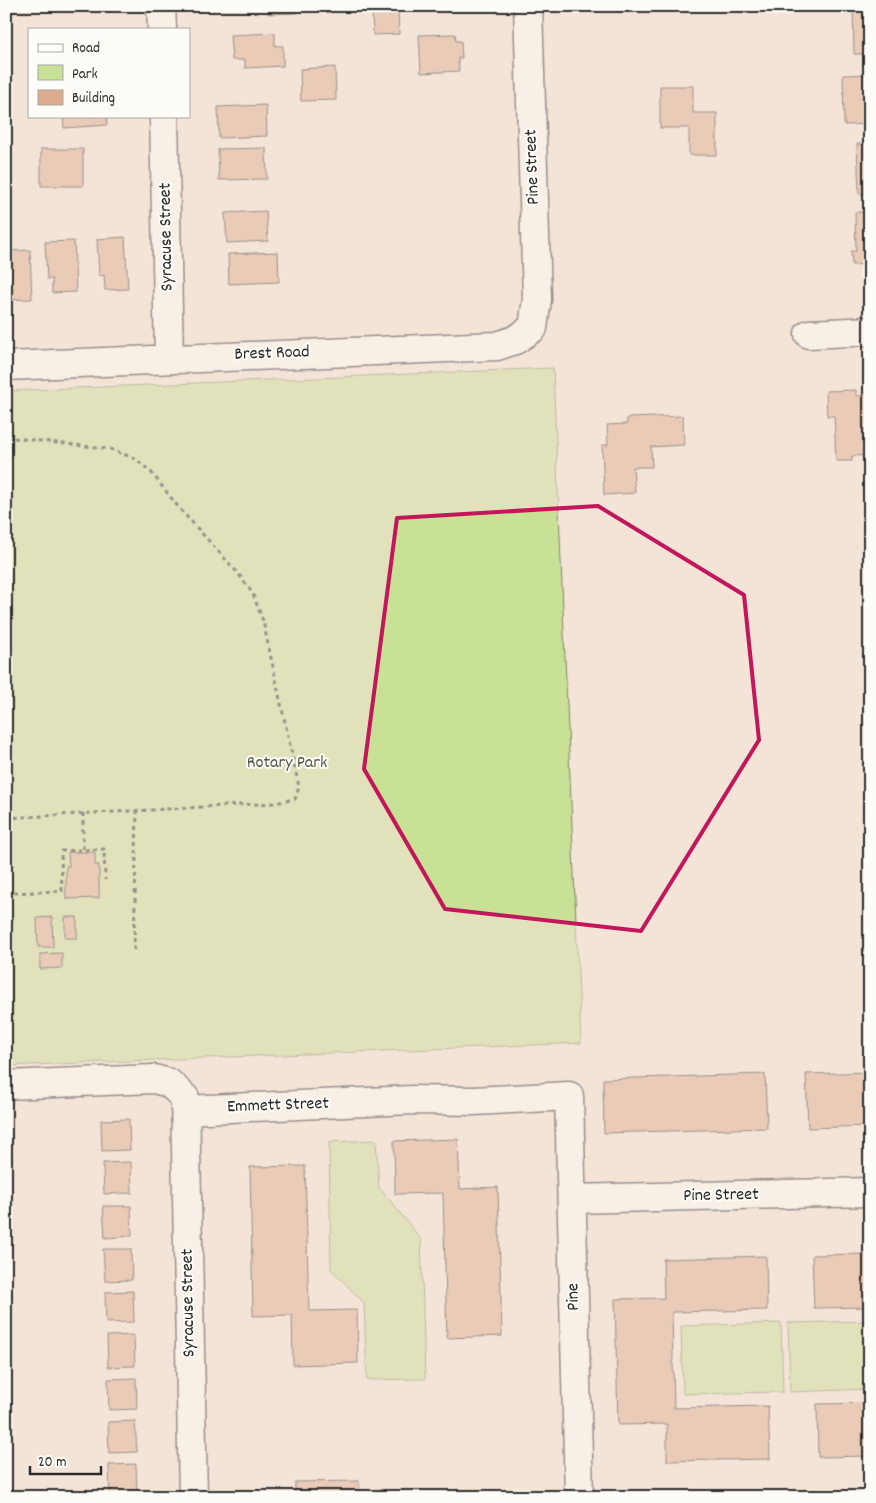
<svg xmlns="http://www.w3.org/2000/svg" width="876" height="1503" font-family="Dekko,sans-serif">
  <rect width="100%" height="100%" fill="#f4e4d8"/>
  <filter id="ink" filterUnits="userSpaceOnUse"><feTurbulence type="fractalNoise" baseFrequency=".02" numOctaves="2"/><feDisplacementMap in="SourceGraphic" scale="10" xChannelSelector="R" yChannelSelector="G"/><feConvolveMatrix kernelMatrix="1 2 1 2 8 2 1 2 1" color-interpolation-filters="sRGB"/></filter>
  <g filter="url(#ink)">
    <!-- green -->
    <path fill="#c9e197" stroke="#7a8661" d="M553 368 581 1043 6 1066V391Z
      M376 1140 379 1187 421 1239 425 1379 367 1380 364 1303 331 1269 329 1142Z
      M870 1321V1389L790 1392 788 1323Z
      M781 1323 783 1392 683 1394 681 1326Z"/>
    <!-- building -->
    <path fill="#dead90" stroke="#2b2b2b" d="M268 6H297V13L268 14Z
      M853 6H870V54H854Z
      M398 10 399 34 373 35 372 11Z
      M275 33V46H283V66L245 68V60H232L230 35Z
      M455 34 456 41H461L462 58H458L459 71 421 73 419 35Z
      M335 67 336 100 301 101 300 69Z
      M870 74V124L844 125 843 75Z
      M660 86H693V113H717V155H689V128H660Z
      M266 105 267 136 219 138 218 107Z
      M63 116H107V125L64 128Z
      M857 144H870V194H859Z
      M266 148 267 179 219 180 218 149Z
      M41 149H83V186H41Z
      M266 211 268 241 227 243 225 213Z
      M855 212H870V264L852 265 851 251H856Z
      M125 237 128 289 105 290 104 275 99 276 97 239Z
      M74 241 76 292 52 293V279H47L45 242Z
      M30 250 32 299 7 300 6 251Z
      M278 252 279 282 229 284 228 254Z
      M856 390V396L870 395V455L852 456V461H836L834 416H827L826 391Z
      M683 416 684 445 651 447 652 467H633L635 493 604 495 602 445H608L607 425 627 424V418Z
      M68 852H95V865H99V898L66 899V866H69Z
      M52 917 53 947H38L37 918Z
      M65 917H77V938H65Z
      M62 953V968L40 969V954Z
      M870 1072V1126L808 1128 806 1074Z
      M765 1074 767 1128 604 1133 603 1079Z
      M129 1119 130 1150 102 1151 101 1120Z
      M458 1139 460 1189 498 1187 502 1336 447 1338 443 1193 395 1194 394 1141Z
      M131 1162 132 1193 104 1194 103 1163Z
      M305 1166 309 1311 357 1310 358 1363 293 1365 292 1315 253 1316 250 1167Z
      M103 1206H131L132 1236 105 1238Z
      M103 1249H131L132 1280 105 1281Z
      M870 1254V1307L814 1308 812 1255Z
      M766 1256 767 1310 672 1312 674 1408 768 1406 770 1459 667 1461V1424L618 1425 615 1299 664 1298 663 1259Z
      M133 1291 134 1322 106 1323 105 1292Z
      M134 1335 135 1366 108 1367 107 1336Z
      M136 1378 137 1409 109 1410 108 1379Z
      M870 1403V1456L818 1457 817 1404Z
      M135 1421 137 1452 109 1453 108 1422Z
      M136 1464 137 1495 110 1496 109 1465Z
      M359 1481 360 1497H295V1482Z"/>
    <g fill="none" stroke-linecap="round" stroke-linejoin="round">
      <!-- minor casing -->
      <g stroke="#2b2b2b" stroke-width="31">
        <path id="minor" d="M161 6 162 29
          M164 116 169 358
          M809 334 870 331
          M6 366 497 346 515 340 533 328 537 299 528 6
          M6 1085 154 1079 169 1083 185 1098 193 1497
          M185 1110 412 1100 474 1101 569 1096 579 1497
          M572 1199 870 1192"/>
      </g>
      <!-- path -->
      <path stroke="#2b2b2b" stroke-width="3" stroke-dasharray="4 4" stroke-linecap="butt" d="M6 437 110 449 136 459 151 472 179 508 237 572 253 594 263 621 299 787 295 799 275 803 6 818
        M83 813V850
        M6 893 62 891 61 851 104 849 105 880
        M134 950 137 810"/>
      <!-- minor -->
      <use href="#minor" stroke="#fdfcf7" stroke-width="28"/>
    </g>
  </g>
  <!-- marked area -->
  <path d="M0 0H876V1503H0ZM598 506 744 595 759 740 641 931 445 909 364 769 397 518Z" fill="#f4e4d8" fill-opacity=".55" fill-rule="evenodd"/>
  <path fill="none" stroke="#c2185b" stroke-width="4" stroke-linejoin="round" d="M598 506 744 595 759 740 641 931 445 909 364 769 397 518Z"/>
  <g text-anchor="middle" dominant-baseline="central" stroke-width="4" stroke-linejoin="round" paint-order="stroke">
    <!-- street labels -->
    <g font-size="18" fill="#2b2b2b" stroke="#fdfcf7">
      <text transform="translate(533 167) rotate(-92)">Pine Street</text>
      <text transform="translate(167 237) rotate(-91)">Syracuse Street</text>
      <text transform="translate(272 354) rotate(-2)">Brest Road</text>
      <text transform="translate(278 1106) rotate(-2)">Emmett Street</text>
      <text transform="translate(721 1196) rotate(-1)">Pine Street</text>
      <text transform="translate(574 1297) rotate(-91)">Pine</text>
      <text transform="translate(189 1303) rotate(-91)">Syracuse Street</text>
    </g>
    <!-- park labels -->
    <g font-size="18" fill="#525846" stroke="#fdfcf7">
      <text x="287" y="763">Rotary Park</text>
    </g>
  </g>
  <!-- margin -->
  <rect width="876" height="1503" fill="none" stroke="#fdfcf7" stroke-width="25"/>
  <rect x="12" y="12" width="851" height="1478" fill="none" stroke="#2b2b2b" stroke-width="2" filter="url(#ink)"/>
  <!-- legend -->
  <rect x="28" y="28" width="162" height="90" fill="#fdfcf7" stroke="#a9a8a5"/>
  <rect x="38" y="44" width="25" height="8" fill="#fdfcf7" stroke="#a9a8a5"/>
  <text x="72" y="52" font-size="15" fill="#2b2b2b">Road</text>
  <rect x="38" y="65" width="25" height="15" fill="#c9e197" stroke="#a9a8a5"/>
  <text x="72" y="78" font-size="15" fill="#2b2b2b">Park</text>
  <rect x="38" y="90" width="25" height="15" fill="#dead90" stroke="#a9a8a5"/>
  <text x="72" y="102" font-size="15" fill="#2b2b2b">Building</text>
  <!-- scale -->
  <path d="M30 1466v8h71v-8" fill="none" stroke="#2b2b2b" stroke-width="2.5"/>
  <text x="38" y="1466" font-size="15" fill="#2b2b2b" stroke="#fdfcf7" stroke-width="4" paint-order="stroke">20 m</text>
</svg>
